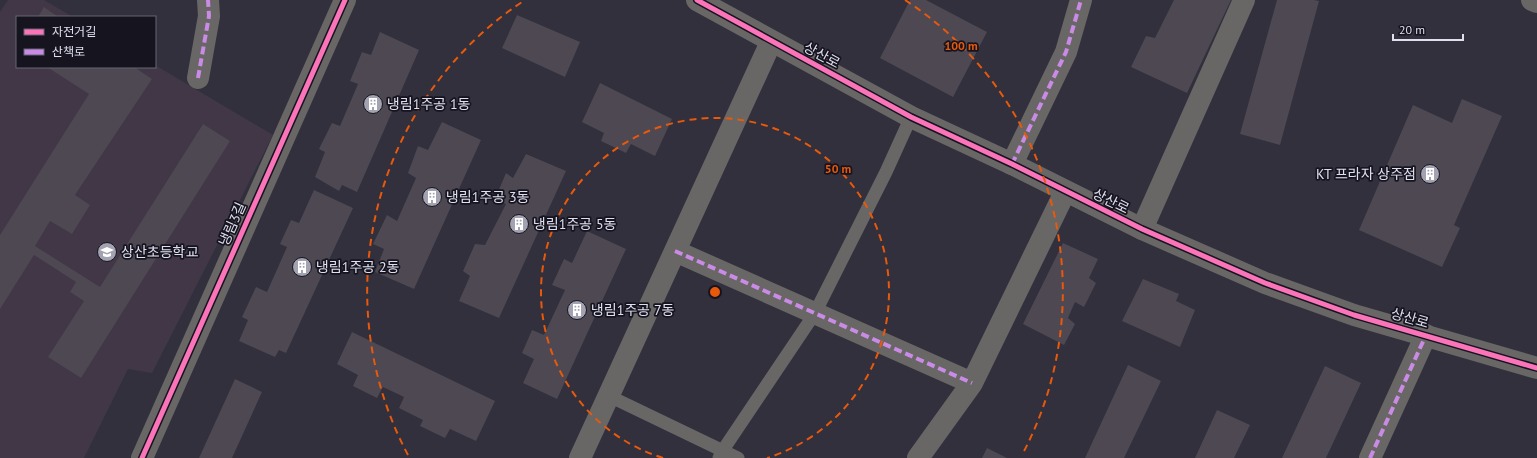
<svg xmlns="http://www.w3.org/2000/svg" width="1537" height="458" font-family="'PT Sans','Noto Sans KR',sans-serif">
  <rect width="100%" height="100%" fill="#31303c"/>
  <!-- education -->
  <path fill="#413746" d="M8 0H44L73 17H17V67H155V65L273 135 152 373 128 369 84 458H0V12Z"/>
  <!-- building -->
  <path fill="#4d4852" d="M910 0H926L987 32 953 97 880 58Z
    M1174 0H1231L1187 93 1131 67 1146 36 1155 38Z
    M1277 0H1314L1319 1 1280 145 1240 134Z
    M44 7 58 17H38Z
    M517 15 580 42 565 77 502 48Z
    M380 32 419 50 357 192 342 185 339 191 315 177 325 152 319 149 332 123 340 126 358 84 350 81 362 52 371 55Z
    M47 67H134L152 79 75 195 90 205 72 234 50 221 35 246 100 287 203 124 230 141 81 378 48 357 84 301 70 292 76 282 34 255 0 309V235L89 94Z
    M600 83 672 119 655 156 631 144 626 153 601 141 604 133 582 122Z
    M1462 99 1502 116 1454 225 1460 228 1442 267 1359 230 1413 105 1452 123Z
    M442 122 481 140 414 289 375 272 384 249 373 244 387 215 397 221 416 178 408 173 418 146 428 150Z
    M526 154 566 171 499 318 459 301 470 276 463 271 475 244 485 245 506 204 495 199 506 173 513 178Z
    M314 190 353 208 286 353 279 350 275 357 239 341 248 320 242 317 256 287 267 292 287 247 280 244 291 220 299 223Z
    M587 231 626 249 557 399 523 383 534 359 522 353 532 330 544 335 565 290 552 285 564 259 572 263Z
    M1063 243 1098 259 1089 278 1096 283 1084 307 1075 302 1068 318 1075 324 1064 345 1023 324Z
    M1143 279 1179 294 1176 301 1195 310 1180 347 1122 321Z
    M352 332 495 401 476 441 450 429 445 438 420 426 423 420 399 408 404 397 383 387 377 398 353 386 358 375 337 364Z
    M1128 365 1161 381 1124 458H1085Z
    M1325 366 1361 383 1326 458H1282Z
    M235 379 262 392 232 458H199Z
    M1217 410 1250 425 1234 458H1195Z
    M987 448 1007 458H982Z"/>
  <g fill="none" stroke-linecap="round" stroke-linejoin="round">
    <!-- service -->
    <path stroke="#696666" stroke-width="13" d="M609 396 738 458
      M719 458 723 450 815 313 886 172 911 117"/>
    <!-- minor -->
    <path stroke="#696666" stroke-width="22" d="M1532 0 1537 2
      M198 78 209 16 208 0
      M1012 164 1066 52 1081 0
      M1142 229 1244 0
      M675 251 972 383
      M580 458 771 42
      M918 458 972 383 1065 192
      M1370 458 1426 335"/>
    <!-- tertiary -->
    <path stroke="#696666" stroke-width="22" d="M697 0 911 117 1012 164 1142 229 1265 283 1354 315 1537 368
      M142 458 345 0"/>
    <!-- quiet -->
    <path stroke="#ca8be6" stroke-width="4" stroke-dasharray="8 4" stroke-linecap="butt" d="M198 78 209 16 208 0
      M1012 164 1066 52 1081 0
      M675 251 972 383
      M1370 458 1426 335"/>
    <!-- cycleway casing -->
    <g stroke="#15141f" stroke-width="8">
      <path id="cycleway" d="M697 0 911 117 1012 164 1142 229 1265 283 1354 315 1537 368
        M142 458 345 0"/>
    </g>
    <!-- cycleway -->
    <use href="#cycleway" stroke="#fb73b8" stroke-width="5"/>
  </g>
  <!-- distance rings -->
  <g fill="none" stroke="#e8590c" stroke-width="2" stroke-dasharray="7 5">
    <path d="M663 458A174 174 0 1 1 767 458"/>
    <path d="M408 455A348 348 0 0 1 525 0M905 0A348 348 0 0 1 1022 455"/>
  </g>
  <!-- icons -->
  <defs>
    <g id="building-disc" transform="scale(1)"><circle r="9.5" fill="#a3a2b0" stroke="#15141f"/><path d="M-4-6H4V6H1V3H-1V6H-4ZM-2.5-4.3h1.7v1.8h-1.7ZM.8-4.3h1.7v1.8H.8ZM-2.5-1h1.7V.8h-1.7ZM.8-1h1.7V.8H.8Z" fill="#fff"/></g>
    <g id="school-disc" transform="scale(1)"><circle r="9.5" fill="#a3a2b0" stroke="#15141f"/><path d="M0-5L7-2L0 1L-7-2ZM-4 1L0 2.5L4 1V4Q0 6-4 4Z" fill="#fff"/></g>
  </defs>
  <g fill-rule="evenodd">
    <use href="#building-disc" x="373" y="104"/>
    <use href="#building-disc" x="1430" y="174"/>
    <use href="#building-disc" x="432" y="197"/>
    <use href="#building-disc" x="519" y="224"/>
    <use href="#school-disc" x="107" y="252"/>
    <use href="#building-disc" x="302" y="267"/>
    <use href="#building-disc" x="577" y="310"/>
  </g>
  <g text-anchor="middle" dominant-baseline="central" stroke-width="3.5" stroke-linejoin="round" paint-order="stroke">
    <!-- street labels -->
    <g font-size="14" fill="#e0dfef" stroke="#15141f">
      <text transform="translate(822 55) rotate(28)">상산로</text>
      <text transform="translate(1111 201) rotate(26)">상산로</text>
      <text transform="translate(232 224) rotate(-66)">냉림3길</text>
      <text transform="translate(1410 318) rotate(16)">상산로</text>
    </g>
    <!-- poi labels -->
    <g font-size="14" fill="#e0dfef" stroke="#15141f" text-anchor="start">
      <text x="387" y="104">냉림1주공 1동</text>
      <text x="1416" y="174" text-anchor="end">KT 프라자 상주점</text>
      <text x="446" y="197">냉림1주공 3동</text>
      <text x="533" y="224">냉림1주공 5동</text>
      <text x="121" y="252">상산초등학교</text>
      <text x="316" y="267">냉림1주공 2동</text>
      <text x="591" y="310">냉림1주공 7동</text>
    </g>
  </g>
  <circle cx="715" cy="292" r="6" fill="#e8590c" stroke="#15141f" stroke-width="2"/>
  <g font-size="12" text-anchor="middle" font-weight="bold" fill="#e8590c" stroke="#15141f" stroke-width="3.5" stroke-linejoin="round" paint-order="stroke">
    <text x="961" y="50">100 m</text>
    <text x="838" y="173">50 m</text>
  </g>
  <!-- legend -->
  <rect x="16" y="16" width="140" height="52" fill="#15141f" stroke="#666572"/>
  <rect x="24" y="29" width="20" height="6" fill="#fb73b8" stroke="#666572"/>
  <text x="52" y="36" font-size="12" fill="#e0dfef">자전거길</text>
  <rect x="24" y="49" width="20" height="6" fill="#ca8be6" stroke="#666572"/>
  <text x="52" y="56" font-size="12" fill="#e0dfef">산책로</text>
  <!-- scale -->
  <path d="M1393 34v6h70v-6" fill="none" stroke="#e0dfef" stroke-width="2"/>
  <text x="1399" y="34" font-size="12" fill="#e0dfef" stroke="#15141f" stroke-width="3" paint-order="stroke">20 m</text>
</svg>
